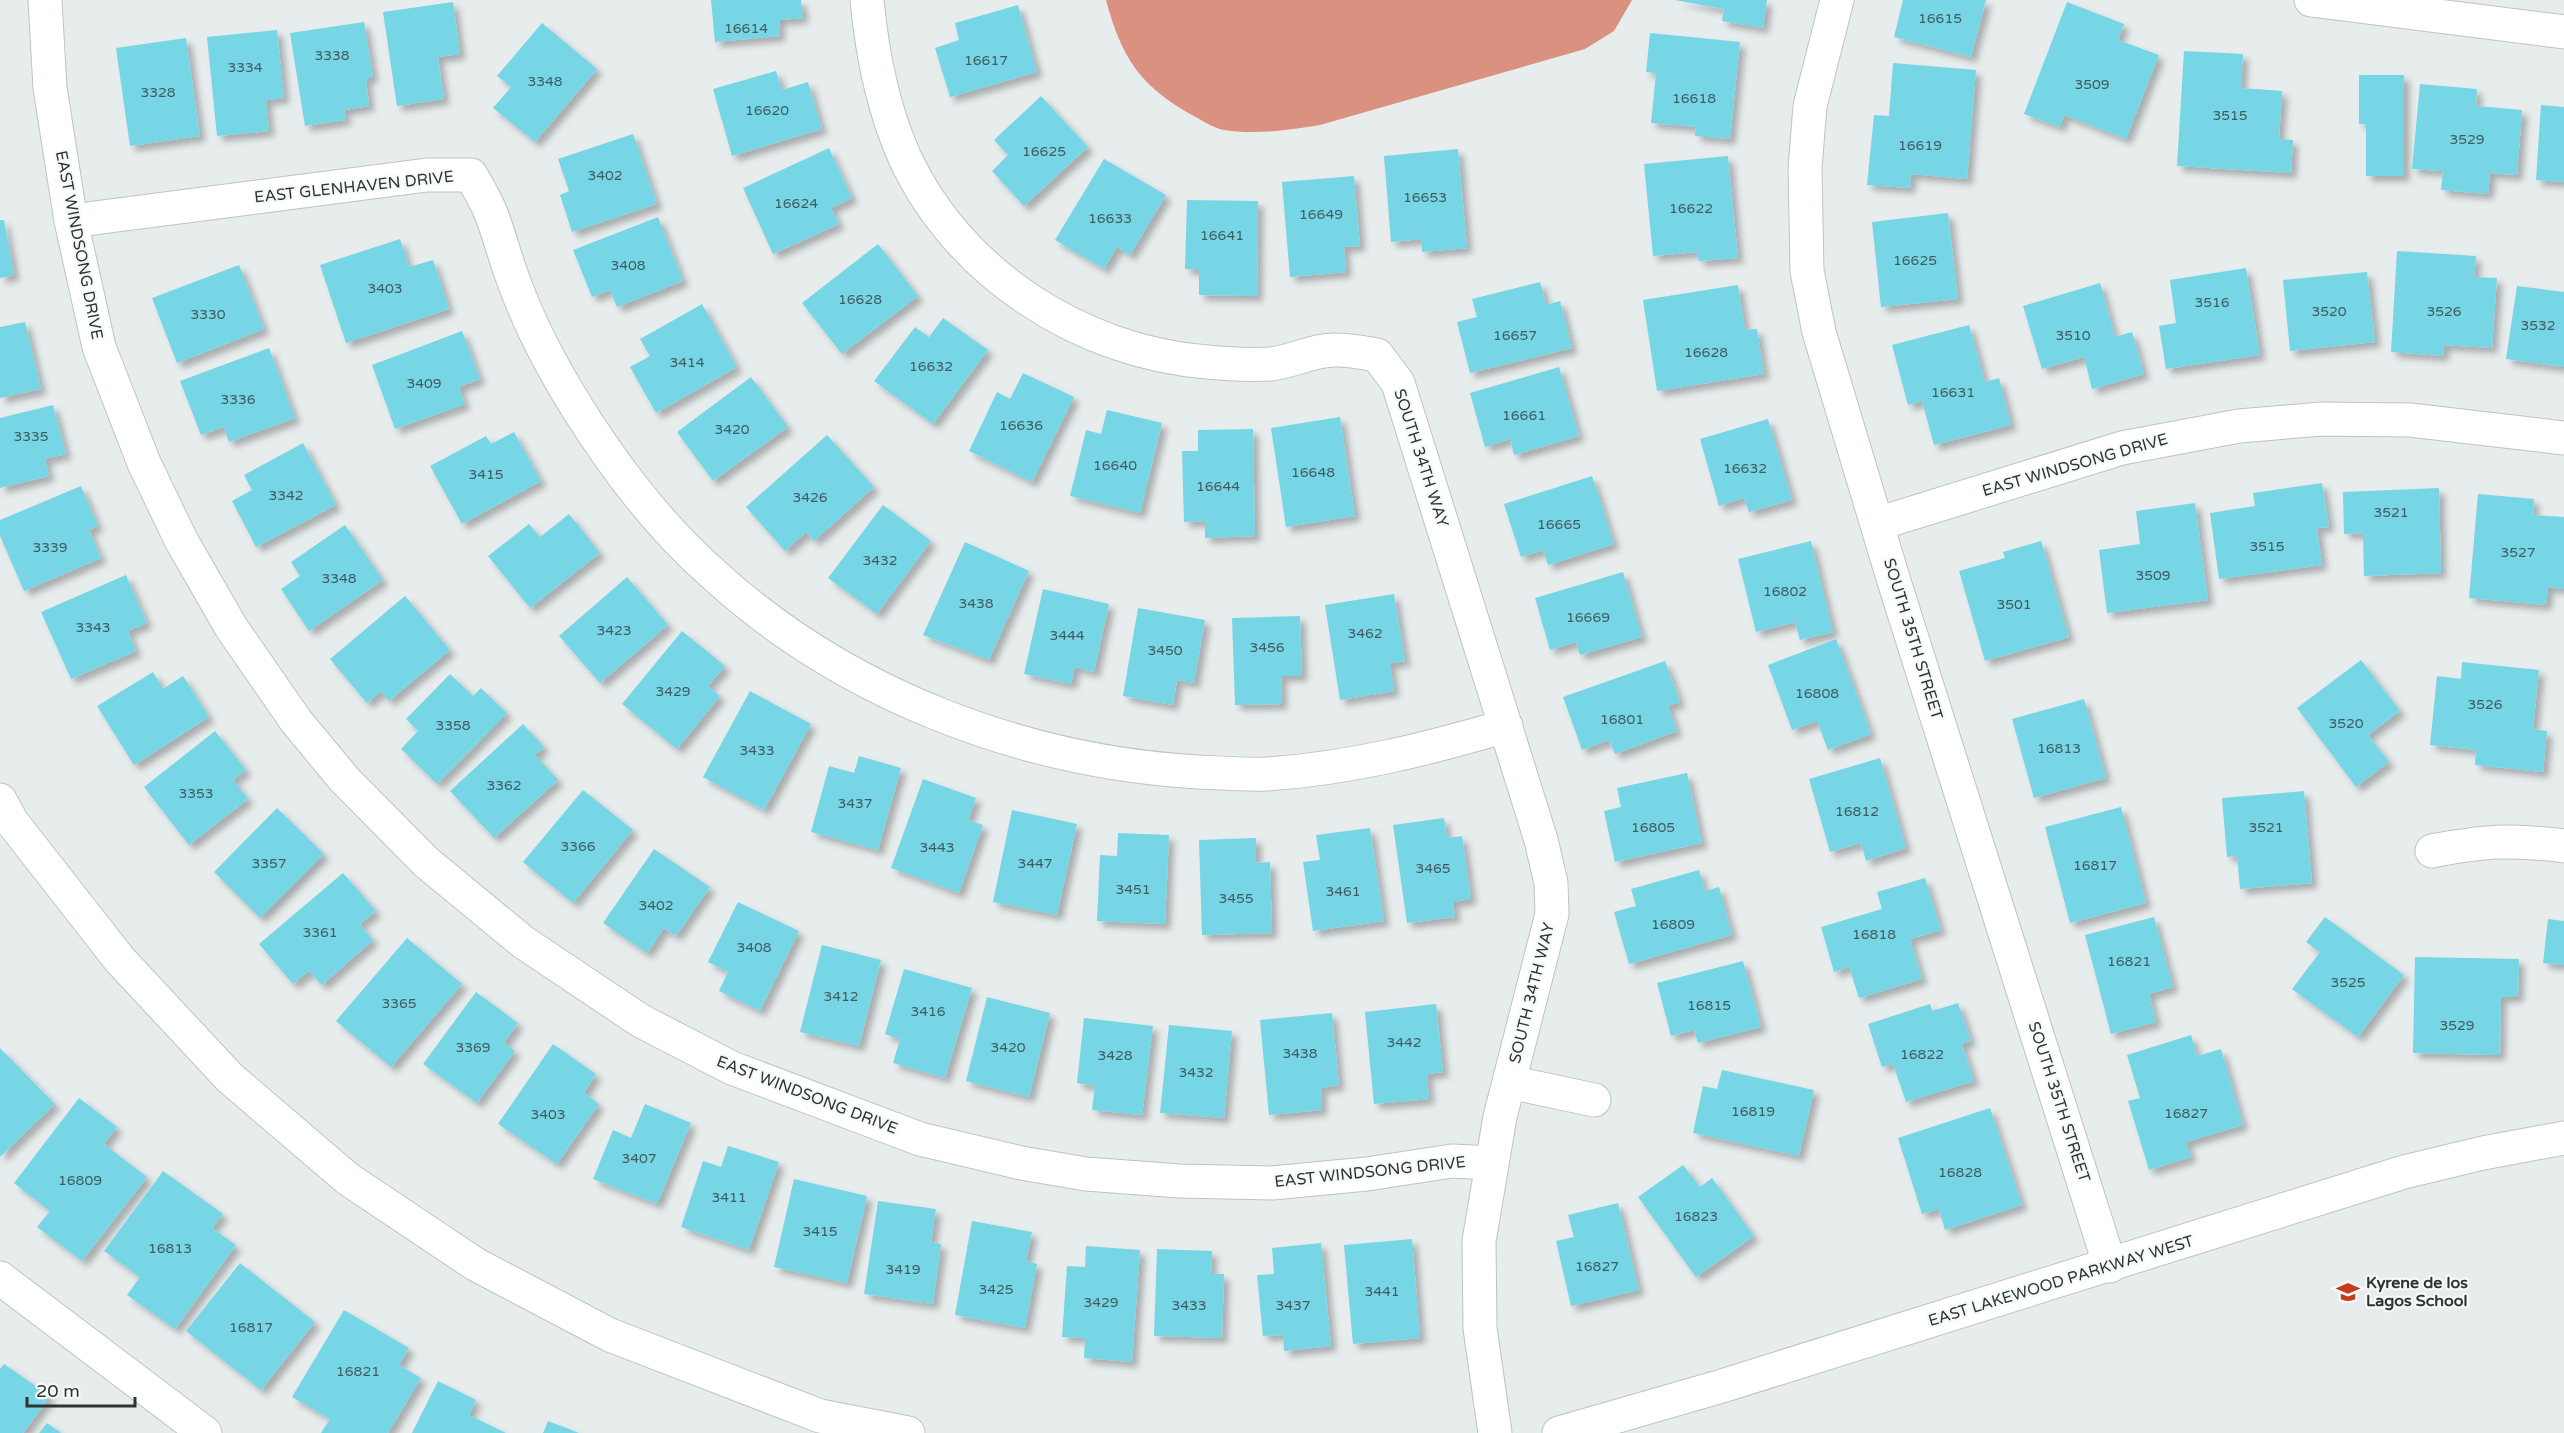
<svg xmlns="http://www.w3.org/2000/svg" width="2564" height="1433" font-family="'Varela Round',sans-serif">
  <defs>
    <filter id="shadow"><feDropShadow dx="5.5" dy="5.5" stdDeviation="3" flood-color="#0004"/></filter>
  </defs>
  <rect width="100%" height="100%" fill="#e7eced"/>
  <!-- water -->
  <path fill="#db917f" d="M1106 0H1632L1614 31 1585 49 1320 125C1289 130 1255 135 1224 130 1213 128 1200 119 1190 114 1139 85 1121 56 1106 0Z"/>
  <!-- building -->
  <path fill="#76d6e6" filter="url(#shadow)" d="M711 0H801L803 18 779 20 780 36 715 42Z
    M1675 0H1767L1763 28 1722 21 1724 9Z
    M1903 0H1986L1971 57 1894 37Z
    M453 2 460 54 438 57 444 99 397 106 383 12Z
    M2067 2 2124 24 2118 40 2159 55 2126 139 2064 115 2060 127 2024 114Z
    M1018 5 1037 72 950 97 935 48 959 40 955 23Z
    M364 22 373 78H366L369 106 344 110 346 120 305 126 290 33Z
    M542 23 597 69 535 142 493 108 511 87 497 76Z
    M277 30 284 98 266 100 269 131 217 136 207 37Z
    M1650 33 1740 42 1730 139 1695 136 1696 127 1651 123 1656 73 1646 72Z
    M186 38 200 136 130 146 116 48Z
    M2184 51 2243 54 2241 88 2282 91 2279 139 2293 140 2291 173 2177 166Z
    M1893 63 1976 70 1967 179 1911 174 1910 188 1867 185 1874 115 1889 116Z
    M776 71 782 90 808 82 822 129 732 156 713 89Z
    M2359 75H2404V176H2366V124H2359Z
    M2420 84 2477 89 2476 106 2522 110 2517 175 2490 173 2488 194 2441 190 2443 171 2412 169Z
    M1041 96 1088 147 1024 206 992 171 1008 155 994 140Z
    M2541 105 2564 107V182L2536 180Z
    M633 134 657 204 572 232 560 195 569 191 558 159Z
    M829 148 852 198 831 208 839 224 773 254 743 188Z
    M1458 149 1467 248 1422 252 1421 239 1391 242 1384 156Z
    M1728 156 1738 258 1699 261 1697 252 1653 256 1644 164Z
    M1104 159 1166 195 1130 255 1117 247 1104 269 1055 240Z
    M1354 176 1360 246 1344 247 1346 272 1290 277 1282 182Z
    M1187 200 1258 201 1257 296 1199 295V270L1185 269Z
    M1948 213 1958 299 1881 307 1872 222Z
    M658 217 683 281 617 307 610 290 592 297 573 250Z
    M0 220H4L14 275 0 278Z
    M400 239 409 267 433 260 449 309 346 343 320 265Z
    M878 244 918 296 842 354 802 303Z
    M2397 251 2476 256 2474 277 2497 278 2492 348 2444 345 2443 356 2391 352Z
    M239 265 264 329 177 363 152 298Z
    M2246 268 2260 355 2166 369 2159 326 2176 323 2170 280Z
    M2367 272 2375 342 2290 351 2283 280Z
    M1540 282 1546 305 1560 301 1572 348 1470 373 1457 322 1477 317 1472 299Z
    M2100 283 2115 337 2132 332 2144 374 2092 389 2084 357 2042 369 2023 306Z
    M1738 285 1745 330 1757 329 1764 374 1657 391 1643 300Z
    M2517 286 2564 292V367L2506 359Z
    M702 304 737 367 656 413 630 367 650 356 640 339Z
    M943 318 988 350 933 424 874 381 915 327 929 337Z
    M25 322 41 389 0 398V327Z
    M1969 325 1985 382 1999 378 2011 425 1934 445 1922 401 1908 405 1892 345Z
    M462 331 480 379 459 387 465 404 395 429 372 365Z
    M269 348 295 418 229 442 224 427 201 435 180 381Z
    M1559 367 1579 436 1514 455 1510 439 1485 447 1470 393Z
    M1023 373 1074 397 1032 482 969 451 997 392 1010 399Z
    M751 377 788 427 713 481 677 432Z
    M53 405 66 454 45 459 49 476 0 488V418Z
    M1107 410 1162 423 1140 513 1070 496 1086 430 1101 434Z
    M1340 417 1355 516 1286 527 1271 428Z
    M1768 419 1792 500 1749 512 1744 498 1719 506 1700 439Z
    M1253 429 1255 536 1205 538V521L1184 522 1182 451H1198V430Z
    M514 432 541 481 462 524 430 466 486 436 491 444Z
    M827 435 874 487 814 541 806 532 785 551 746 507Z
    M303 443 336 505 256 547 232 501 252 490 244 475Z
    M1592 476 1614 544 1548 565 1543 550 1521 557 1504 504Z
    M2322 483 2329 527 2317 528 2322 565 2219 579 2210 513 2255 506 2253 493Z
    M81 486 98 526 89 530 101 558 24 591 0 536V520Z
    M2439 488 2441 573 2364 576 2363 533 2344 534 2343 492Z
    M2478 494 2534 499 2533 515 2564 517V589L2548 587 2546 605 2469 598Z
    M2195 503 2208 600 2107 613 2099 550 2140 544 2136 511Z
    M883 505 931 541 877 614 828 578Z
    M569 514 600 553 530 608 488 556 529 524 540 537Z
    M345 525 383 580 309 631 281 589 300 576 291 562Z
    M1811 541 1833 632 1800 640 1795 622 1756 632 1738 559Z
    M2041 541 2069 637 1985 661 1959 571 2005 558 2003 552Z
    M965 542 1029 571 989 660 923 635Z
    M1623 572 1642 637 1580 655 1576 642 1550 650 1535 598Z
    M126 575 147 623 128 631 136 651 71 679 41 612Z
    M627 577 668 625 600 683 559 636Z
    M1043 589 1109 604 1094 672 1075 667 1071 684 1024 674Z
    M1394 594 1405 661 1390 663 1394 691 1340 700 1325 605Z
    M405 596 450 650 389 701 381 691 367 703 330 659Z
    M1138 608 1205 620 1194 683 1177 680 1173 705 1123 696Z
    M1300 616 1302 676H1281L1282 704 1235 705 1232 618Z
    M682 631 725 666 708 686 720 696 677 749 622 704Z
    M1836 639 1871 734 1828 750 1817 721 1792 730 1768 665Z
    M2361 660 2400 711 2368 735 2389 762 2356 787 2297 708Z
    M1665 661 1680 702 1668 706 1677 731 1615 754 1609 740 1582 750 1563 697Z
    M2462 662 2539 670 2533 729 2547 731 2543 772 2475 765 2476 750 2430 745 2437 676 2461 679Z
    M153 672 163 689 183 676 209 717 134 765 97 706Z
    M450 674 473 696 481 688 507 713 437 784 401 749 418 731 406 719Z
    M750 691 811 724 764 810 703 777Z
    M2084 699 2106 778 2034 798 2012 719Z
    M523 724 544 747 535 755 558 780 494 838 450 791Z
    M215 731 246 770 233 780 248 799 189 845 144 787Z
    M859 756 901 768 878 850 811 832 829 766 854 773Z
    M1880 758 1906 848 1866 861 1861 843 1830 852 1809 779Z
    M1687 773 1702 843 1615 862 1604 811 1621 807 1617 788Z
    M923 779 976 798 968 820 983 825 959 893 891 868Z
    M583 790 633 830 573 903 523 862Z
    M2304 791 2312 883 2240 889 2237 856 2227 857 2222 798Z
    M2121 807 2146 903 2070 923 2045 827Z
    M277 808 324 854 260 918 214 872Z
    M1012 810 1077 824 1057 915 993 902Z
    M1444 818 1447 838 1462 836 1471 899 1453 902 1455 917 1407 923 1393 825Z
    M1370 828 1384 921 1313 931 1303 862 1320 860 1316 835Z
    M1118 833 1169 835 1165 924 1097 921 1100 855 1117 856Z
    M1256 838V863L1270 862 1272 933 1202 935 1199 840Z
    M654 849 710 887 676 936 664 928 647 953 603 923Z
    M1699 870 1705 891 1719 887 1732 935 1629 964 1614 912 1636 906 1631 889Z
    M343 873 376 911 360 924 373 940 322 985 309 971 293 984 259 944Z
    M1925 878 1941 930 1910 939 1922 979 1859 998 1849 967 1834 972 1821 927 1882 909 1877 892Z
    M738 902 799 931 760 1011 719 991 728 972 708 962Z
    M2154 917 2173 987 2149 994 2156 1022 2111 1034 2085 935Z
    M2325 917 2404 975 2358 1037 2292 989 2320 952 2306 942Z
    M2548 919 2564 921V965L2543 963Z
    M407 938 462 984 391 1067 336 1021Z
    M822 945 881 960 859 1046 800 1032Z
    M2415 957 2519 959 2518 997H2501L2500 1055 2413 1053Z
    M1743 961 1761 1027 1698 1043 1694 1030 1671 1036 1657 983Z
    M904 969 972 988 945 1078 893 1063 900 1039 885 1034Z
    M476 992 518 1023 504 1043 515 1051 477 1103 423 1064Z
    M987 997 1050 1013 1029 1097 966 1081Z
    M1958 1003 1971 1041 1962 1044 1974 1081 1906 1102 1893 1064 1882 1067 1868 1024 1930 1004 1932 1011Z
    M1436 1004 1443 1072 1427 1074 1429 1099 1374 1104 1365 1012Z
    M1332 1013 1339 1085 1321 1088 1322 1110 1269 1115 1260 1020Z
    M1084 1018 1153 1026 1142 1115 1092 1110 1095 1086 1077 1083Z
    M1169 1025 1232 1031 1224 1118 1160 1113Z
    M2191 1035 2197 1056 2221 1049 2243 1125 2186 1142 2191 1157 2149 1170 2128 1101 2140 1098 2127 1055Z
    M553 1044 596 1074 584 1093 599 1104 557 1164 498 1124Z
    M0 1048 55 1104 0 1157Z
    M1722 1070 1814 1090 1799 1156 1693 1133 1703 1086 1717 1089Z
    M79 1098 117 1127 104 1144 147 1177 82 1261 37 1227 50 1211 14 1183Z
    M645 1104 691 1123 657 1204 593 1179 613 1130 631 1138Z
    M1990 1108 2022 1205 1945 1230 1939 1209 1922 1214 1898 1138Z
    M728 1146 779 1162 749 1250 681 1227 703 1161 721 1167Z
    M1683 1165 1700 1187 1712 1178 1754 1236 1696 1277 1638 1197Z
    M163 1171 223 1214 212 1228 236 1245 175 1329 127 1295 140 1277 104 1251Z
    M794 1179 867 1196 847 1283 774 1267Z
    M878 1201 936 1209 931 1242 941 1244 933 1304 864 1294Z
    M1618 1203 1639 1290 1571 1306 1556 1241 1574 1237 1568 1215Z
    M972 1221 1032 1232 1026 1261 1037 1264 1025 1328 955 1315Z
    M1412 1239 1420 1338 1353 1344 1344 1245Z
    M1321 1243 1331 1346 1284 1351 1283 1335 1263 1336 1257 1275 1274 1274 1272 1248Z
    M1086 1246 1140 1250 1132 1362 1084 1358 1085 1338 1062 1337 1067 1266 1085 1267Z
    M1157 1249 1212 1251 1211 1274H1224L1222 1338 1154 1336Z
    M240 1263 315 1322 261 1390 186 1331Z
    M344 1310 409 1348 399 1365 421 1378 388 1433H321L330 1419 292 1397Z
    M4 1364 50 1396 23 1433H0V1369Z
    M438 1381 476 1400 469 1415 506 1433H412Z
    M548 1421 579 1433H543Z
    M47 1423 61 1433H39Z"/>
  <g fill="none" stroke-linecap="round" stroke-linejoin="round">
    <!-- minor casing -->
    <g stroke="#bec3c4" stroke-width="35">
      <path id="minor" d="M45 0 50 88 71 221 99 347 144 463 181 540 231 627 296 721 344 779 426 862 523 942 641 1021 732 1068 920 1139 1021 1163 1086 1174 1180 1181 1272 1183 1367 1174 1452 1161 1492 1163
        M867 0C872 53 883 109 905 158 959 274 1081 352 1207 362 1227 364 1250 365 1270 364 1292 362 1315 349 1337 350 1350 350 1364 353 1377 355L1398 383 1541 840 1551 883 1552 914 1500 1117 1479 1241 1480 1328 1495 1433
        M1837 0 1810 106 1805 168 1807 271 1819 332 1893 578 2110 1266
        M2311 0 2564 32
        M71 221 427 175H471C478 188 487 202 492 216 500 237 505 258 513 279 529 324 553 369 578 409 615 468 660 527 712 573 844 694 1022 762 1199 772 1221 773 1244 775 1266 774 1348 769 1427 749 1506 726
        M1877 524 2122 448 2239 426 2321 419 2410 420 2564 438
        M2432 851C2483 841 2513 839 2564 846
        M1509 1082 1594 1100
        M0 1278 205 1433"/>
    </g>
    <!-- tertiary casing -->
    <g stroke="#bec3c4" stroke-width="35">
      <path id="tertiary" d="M0 800 12 822 120 960 230 1078 348 1179 475 1264 610 1335 820 1416 908 1433
        M1559 1433 1722 1386 2404 1172 2483 1153 2564 1138"/>
    </g>
    <!-- minor -->
    <use href="#minor" stroke="#fff" stroke-width="33"/>
    <!-- tertiary -->
    <use href="#tertiary" stroke="#fff" stroke-width="33"/>
  </g>
  <!-- icons -->
  <defs>
    <g id="school-bare" transform="scale(1.8)"><path d="M0-5L7-2L0 1L-7-2ZM-4 1L0 2.5L4 1V4Q0 6-4 4Z" fill="#c63c1a" stroke="#f4f9fa" stroke-width="2.5" paint-order="stroke"/></g>
  </defs>
  <g fill-rule="evenodd">
    <use href="#school-bare" x="2348" y="1292"/>
  </g>
  <g text-anchor="middle" dominant-baseline="central" stroke-width="4.5" stroke-linejoin="round" paint-order="stroke">
    <!-- number labels -->
    <g font-size="14" fill="#425b60">
      <text x="1940" y="18">16615</text>
      <text x="746" y="28">16614</text>
      <text x="332" y="55">3338</text>
      <text x="986" y="60">16617</text>
      <text x="245" y="67">3334</text>
      <text x="545" y="81">3348</text>
      <text x="2092" y="84">3509</text>
      <text x="158" y="92">3328</text>
      <text x="1694" y="98">16618</text>
      <text x="767" y="110">16620</text>
      <text x="2230" y="115">3515</text>
      <text x="2467" y="139">3529</text>
      <text x="1920" y="145">16619</text>
      <text x="1044" y="151">16625</text>
      <text x="605" y="175">3402</text>
      <text x="1425" y="197">16653</text>
      <text x="796" y="203">16624</text>
      <text x="1691" y="208">16622</text>
      <text x="1321" y="214">16649</text>
      <text x="1110" y="218">16633</text>
      <text x="1222" y="235">16641</text>
      <text x="1915" y="260">16625</text>
      <text x="628" y="265">3408</text>
      <text x="385" y="288">3403</text>
      <text x="860" y="299">16628</text>
      <text x="2212" y="302">3516</text>
      <text x="2329" y="311">3520</text>
      <text x="2444" y="311">3526</text>
      <text x="208" y="314">3330</text>
      <text x="2538" y="325">3532</text>
      <text x="1515" y="335">16657</text>
      <text x="2073" y="335">3510</text>
      <text x="1706" y="352">16628</text>
      <text x="687" y="362">3414</text>
      <text x="931" y="366">16632</text>
      <text x="424" y="383">3409</text>
      <text x="1953" y="392">16631</text>
      <text x="238" y="399">3336</text>
      <text x="1524" y="415">16661</text>
      <text x="1021" y="425">16636</text>
      <text x="732" y="429">3420</text>
      <text x="31" y="436">3335</text>
      <text x="1115" y="465">16640</text>
      <text x="1745" y="468">16632</text>
      <text x="1313" y="472">16648</text>
      <text x="486" y="474">3415</text>
      <text x="1218" y="486">16644</text>
      <text x="286" y="495">3342</text>
      <text x="810" y="497">3426</text>
      <text x="2391" y="512">3521</text>
      <text x="1559" y="524">16665</text>
      <text x="2267" y="546">3515</text>
      <text x="50" y="547">3339</text>
      <text x="2518" y="552">3527</text>
      <text x="880" y="560">3432</text>
      <text x="2153" y="575">3509</text>
      <text x="339" y="578">3348</text>
      <text x="1785" y="591">16802</text>
      <text x="976" y="603">3438</text>
      <text x="2014" y="604">3501</text>
      <text x="1588" y="617">16669</text>
      <text x="93" y="627">3343</text>
      <text x="614" y="630">3423</text>
      <text x="1365" y="633">3462</text>
      <text x="1067" y="635">3444</text>
      <text x="1267" y="647">3456</text>
      <text x="1165" y="650">3450</text>
      <text x="673" y="691">3429</text>
      <text x="1817" y="693">16808</text>
      <text x="2485" y="704">3526</text>
      <text x="1622" y="719">16801</text>
      <text x="2346" y="723">3520</text>
      <text x="453" y="725">3358</text>
      <text x="2059" y="748">16813</text>
      <text x="757" y="750">3433</text>
      <text x="504" y="785">3362</text>
      <text x="196" y="793">3353</text>
      <text x="855" y="803">3437</text>
      <text x="1857" y="811">16812</text>
      <text x="1653" y="827">16805</text>
      <text x="2266" y="827">3521</text>
      <text x="578" y="846">3366</text>
      <text x="937" y="847">3443</text>
      <text x="269" y="863">3357</text>
      <text x="1035" y="863">3447</text>
      <text x="2095" y="865">16817</text>
      <text x="1433" y="868">3465</text>
      <text x="1133" y="889">3451</text>
      <text x="1343" y="891">3461</text>
      <text x="1236" y="898">3455</text>
      <text x="656" y="905">3402</text>
      <text x="1673" y="924">16809</text>
      <text x="320" y="932">3361</text>
      <text x="1874" y="934">16818</text>
      <text x="754" y="947">3408</text>
      <text x="2129" y="961">16821</text>
      <text x="2348" y="982">3525</text>
      <text x="841" y="996">3412</text>
      <text x="399" y="1003">3365</text>
      <text x="1709" y="1005">16815</text>
      <text x="928" y="1011">3416</text>
      <text x="2457" y="1025">3529</text>
      <text x="1404" y="1042">3442</text>
      <text x="473" y="1047">3369</text>
      <text x="1008" y="1047">3420</text>
      <text x="1300" y="1053">3438</text>
      <text x="1922" y="1054">16822</text>
      <text x="1115" y="1055">3428</text>
      <text x="1196" y="1072">3432</text>
      <text x="1753" y="1111">16819</text>
      <text x="2186" y="1113">16827</text>
      <text x="548" y="1114">3403</text>
      <text x="639" y="1158">3407</text>
      <text x="1960" y="1172">16828</text>
      <text x="80" y="1180">16809</text>
      <text x="729" y="1197">3411</text>
      <text x="1696" y="1216">16823</text>
      <text x="820" y="1231">3415</text>
      <text x="170" y="1248">16813</text>
      <text x="1597" y="1266">16827</text>
      <text x="903" y="1269">3419</text>
      <text x="996" y="1289">3425</text>
      <text x="1382" y="1291">3441</text>
      <text x="1101" y="1302">3429</text>
      <text x="1189" y="1305">3433</text>
      <text x="1293" y="1305">3437</text>
      <text x="251" y="1327">16817</text>
      <text x="358" y="1371">16821</text>
    </g>
    <!-- street labels -->
    <g font-size="16" fill="#303233" stroke="#f4f9fa">
      <text transform="translate(354 187) rotate(-6)">EAST GLENHAVEN DRIVE</text>
      <text transform="translate(79 245) rotate(79)">EAST WINDSONG DRIVE</text>
      <text transform="translate(1421 458) rotate(72)">SOUTH 34TH WAY</text>
      <text transform="translate(2075 465) rotate(-16)">EAST WINDSONG DRIVE</text>
      <text transform="translate(1913 639) rotate(73)">SOUTH 35TH STREET</text>
      <text transform="translate(1532 993) rotate(-76)">SOUTH 34TH WAY</text>
      <text transform="translate(807 1095) rotate(21)">EAST WINDSONG DRIVE</text>
      <text transform="translate(2059 1102) rotate(72)">SOUTH 35TH STREET</text>
      <text transform="translate(1370 1172) rotate(-6)">EAST WINDSONG DRIVE</text>
      <text transform="translate(2061 1281) rotate(-17)">EAST LAKEWOOD PARKWAY WEST</text>
    </g>
    <!-- poi labels -->
    <g font-size="16" font-weight="bold" fill="#303233" stroke="#f4f9fa" text-anchor="start">
      <text x="2366" y="1283">Kyrene de los<tspan x="2366" dy="18">Lagos School</tspan></text>
    </g>
  </g>
  <!-- scale -->
  <path d="M27 1397v9h108v-9" fill="none" stroke="#303233" stroke-width="3"/>
  <text x="36" y="1397" font-size="18" fill="#303233" stroke="#f4f9fa" stroke-width="4.5" paint-order="stroke">20 m</text>
</svg>
